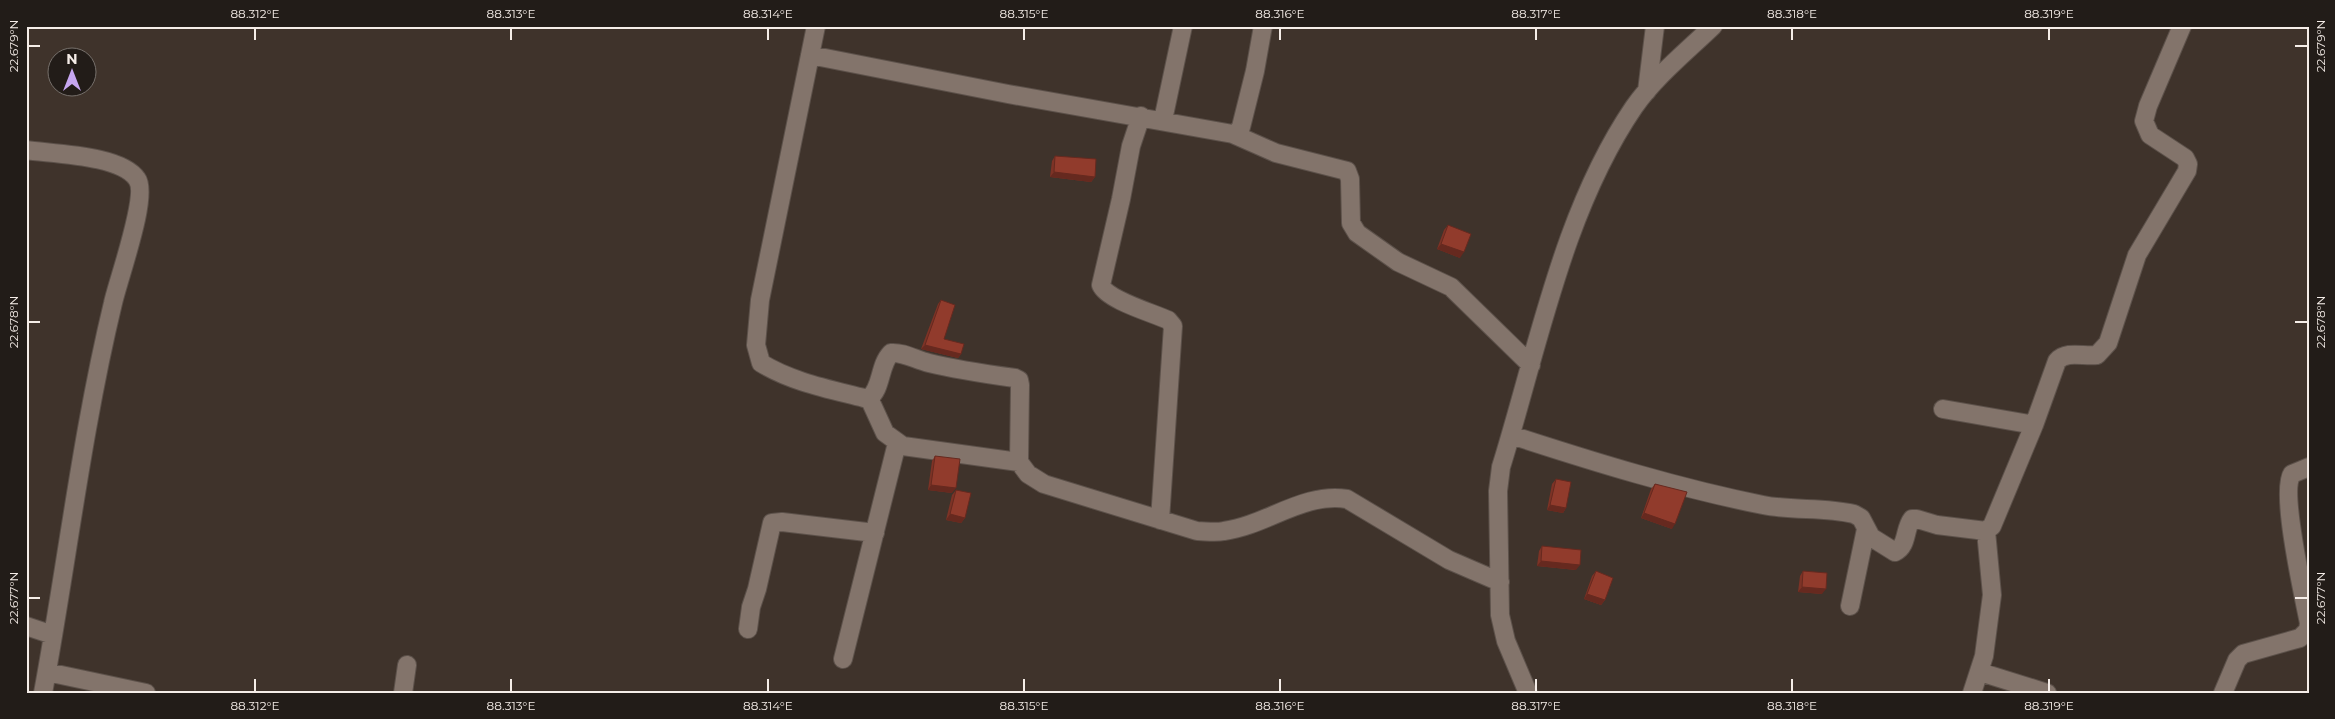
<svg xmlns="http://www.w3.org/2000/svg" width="2335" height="719" font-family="Montserrat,sans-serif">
  <rect width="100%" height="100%" fill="#3f332b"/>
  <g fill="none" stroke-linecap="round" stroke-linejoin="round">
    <!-- minor casing -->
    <g stroke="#5c514a" stroke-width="20">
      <path id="minor" d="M816 26 760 300 756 345 761 363C792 382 829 389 864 398H869C882 389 879 365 891 353 904 352 916 360 929 363 957 370 986 374 1015 378L1019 380 1020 385 1019 462 1028 474 1044 484 1197 531C1205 531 1215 533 1224 531 1267 525 1303 492 1347 499L1449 560 1500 582
        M810 55 1008 94 1233 134 1238 132 1241 127 1255 71 1263 26
        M1647 91 1655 26
        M1141 116 1131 146 1121 199 1101 285C1107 300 1153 313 1168 320L1173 326 1160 520
        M1163 120 1183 26
        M1233 134 1276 153 1347 171 1350 179 1351 223 1357 233 1398 262 1451 287 1531 365
        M26 150C54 154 121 155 137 179 149 195 118 280 113 303 82 431 67 563 43 693
        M869 398 885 433 903 446 1019 462
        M1943 409 2034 425 2057 361C2067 350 2084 357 2097 355L2108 343 2137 255 2187 171 2188 164 2185 158 2150 135 2144 121 2148 106 2182 26
        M1511 435C1594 462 1678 488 1763 505 1793 511 1824 507 1854 514L1861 518 1871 537 1895 552C1908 546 1904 529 1912 519H1917L1937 525 1986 531 1992 526 2034 425
        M1850 606 1866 529
        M26 626 53 635
        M748 629 751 607 757 589 772 523 782 522 875 533
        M843 659 897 443
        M47 672 146 693
        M1980 672 2047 693
        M403 693 407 665
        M1528 693 1506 641 1500 615 1498 491 1501 467C1538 348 1563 211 1634 107 1656 76 1686 52 1713 26
        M1972 693 1984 656 1992 595 1986 531
        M2223 693 2237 660 2243 654 2300 638 2308 630 2309 623C2304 598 2280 491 2292 474L2309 467"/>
    </g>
    <!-- minor -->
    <use href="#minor" stroke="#83746b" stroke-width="18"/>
  </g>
  <!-- wall -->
  <path fill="#7d3326" d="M1055 156 1095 177 1091 182 1050 177 1052 161Z
    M1448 225 1460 258 1437 249 1444 230Z
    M941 300 944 339 961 354 958 358 921 349 938 304Z
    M935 456 952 493 928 490 932 461Z
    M1556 479 1566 508 1563 513 1547 510 1552 484Z
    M1655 484 1672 529 1641 518 1651 489Z
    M956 490 965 518 961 523 946 520 952 495Z
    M1542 546 1576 570 1537 566 1539 551Z
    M1596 571 1605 600 1601 605 1584 599 1592 576Z
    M1803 571 1822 594 1798 592 1800 576Z"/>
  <!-- shaded-wall -->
  <path fill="#66291f" d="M1054 172 1095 177 1091 182 1050 177Z
    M1441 244 1464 252 1460 258 1437 249Z
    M925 345 961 354 958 358 921 349Z
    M931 485 956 488 952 493 928 490Z
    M1550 505 1566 508 1563 513 1547 510Z
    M1644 513 1675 524 1672 529 1641 518Z
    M950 514 965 518 961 523 946 520Z
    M1541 561 1580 565 1576 570 1537 566Z
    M1802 587 1826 589 1822 594 1798 592Z
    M1587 594 1605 600 1601 605 1584 599Z"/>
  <!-- building -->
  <path fill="#913b2c" stroke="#66291f" d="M1055 156 1096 159 1095 177 1054 172Z
    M1448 225 1471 234 1464 252 1441 244Z
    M941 300 955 305 944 339 964 344 961 354 925 345Z
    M935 456 960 459 956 488 931 485Z
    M1556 479 1571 482 1566 508 1550 505Z
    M1655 484 1687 492 1675 524 1644 513Z
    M956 490 971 493 965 518 950 514Z
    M1542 546 1581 550 1580 565 1541 561Z
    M1596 571 1613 578 1605 600 1587 594Z
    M1803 571 1827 573 1826 589 1802 587Z"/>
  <!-- ticks -->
  <path fill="none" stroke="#f5ede8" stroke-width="2" d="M255 28V40M511 28V40M768 28V40M1024 28V40M1280 28V40M1536 28V40M1792 28V40M2049 28V40M28 46H40M2295 46H2308M28 322H40M2295 322H2308M28 598H40M2295 598H2308M255 679V692M511 679V692M768 679V692M1024 679V692M1280 679V692M1536 679V692M1792 679V692M2049 679V692"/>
  <!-- border -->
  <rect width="2335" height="719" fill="none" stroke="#221c18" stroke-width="55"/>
  <!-- north arrow -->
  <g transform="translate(72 72)"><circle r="24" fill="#221c18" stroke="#76706b"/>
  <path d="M0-4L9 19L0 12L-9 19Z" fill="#c6a6f0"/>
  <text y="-8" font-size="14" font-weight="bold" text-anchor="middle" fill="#f5ede8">N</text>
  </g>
  <rect x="28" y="28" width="2280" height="664" fill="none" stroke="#f5ede8" stroke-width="2"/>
  <g font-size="12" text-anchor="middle" fill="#f5ede8">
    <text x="255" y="18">88.312°E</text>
    <text x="511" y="18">88.313°E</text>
    <text x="768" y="18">88.314°E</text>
    <text x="1024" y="18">88.315°E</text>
    <text x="1280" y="18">88.316°E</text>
    <text x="1536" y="18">88.317°E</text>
    <text x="1792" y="18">88.318°E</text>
    <text x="2049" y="18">88.319°E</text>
    <text transform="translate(14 46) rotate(-90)" y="4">22.679°N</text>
    <text transform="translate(2321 46) rotate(-90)" y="4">22.679°N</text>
    <text transform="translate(14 322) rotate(-90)" y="4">22.678°N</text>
    <text transform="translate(2321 322) rotate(-90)" y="4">22.678°N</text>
    <text transform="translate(14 598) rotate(-90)" y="4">22.677°N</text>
    <text transform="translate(2321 598) rotate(-90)" y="4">22.677°N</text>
    <text x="255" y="710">88.312°E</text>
    <text x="511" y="710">88.313°E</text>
    <text x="768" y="710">88.314°E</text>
    <text x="1024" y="710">88.315°E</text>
    <text x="1280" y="710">88.316°E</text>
    <text x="1536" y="710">88.317°E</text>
    <text x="1792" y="710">88.318°E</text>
    <text x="2049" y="710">88.319°E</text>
  </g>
</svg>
